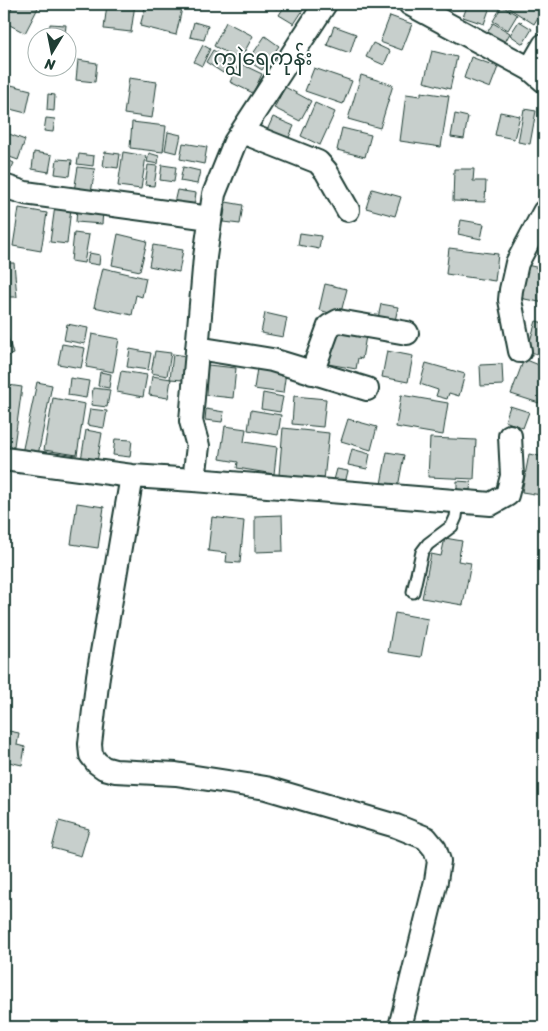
<svg xmlns="http://www.w3.org/2000/svg" width="548" height="1031" font-family="Sriracha,'Noto Sans Myanmar',sans-serif">
  <rect width="100%" height="100%" fill="#fff"/>
  <filter id="ink" filterUnits="userSpaceOnUse"><feTurbulence type="fractalNoise" baseFrequency=".02" numOctaves="2"/><feDisplacementMap in="SourceGraphic" scale="10" xChannelSelector="R" yChannelSelector="G"/><feConvolveMatrix kernelMatrix="1 2 1 2 8 2 1 2 1" color-interpolation-filters="sRGB"/></filter>
  <g filter="url(#ink)">
    <!-- building -->
    <path fill="#c7cfcc" stroke="#1f3d34" d="M4 4H12L6 15 4 14Z
      M14 4H30L38 8 25 33 4 22Z
      M107 4H135L131 32 104 29Z
      M146 4H183L176 35 140 26Z
      M266 4H279L277 9Z
      M286 4H307L294 24 279 15Z
      M468 4H491L484 24 463 17Z
      M508 4H527L541 12 534 24 507 7Z
      M502 6 517 15 508 30 493 21Z
      M390 16 412 24 402 50 380 42Z
      M519 21 532 29 523 44 510 35Z
      M194 22 208 26 204 40 190 37Z
      M226 22 253 36 240 60 214 46Z
      M493 23 510 33 503 46 485 36Z
      M50 24 66 25 65 35 49 34Z
      M334 26 356 34 350 53 327 45Z
      M265 36 279 46 262 70 248 61Z
      M373 43 390 51 384 65 366 57Z
      M203 45 210 49 202 66 194 62Z
      M213 50 230 61 223 73 206 62Z
      M432 51 457 57 450 89 424 82Z
      M471 57 498 67 490 88 464 78Z
      M78 60 97 63 95 82 76 80Z
      M239 63 262 74 253 93 230 82Z
      M314 68 352 81 343 104 305 91Z
      M361 75 393 85 380 128 348 119Z
      M129 78 157 82 152 118 124 114Z
      M11 85 31 90 26 113 6 108Z
      M285 87 311 101 300 121 274 108Z
      M421 92 449 96 441 147 400 141 406 94 421 96Z
      M48 94 55 95 54 111 47 110Z
      M315 103 335 112 320 145 301 136Z
      M524 109 536 111 530 144 518 142Z
      M500 112 520 116 514 139 495 135Z
      M455 114 468 117 464 139 451 137Z
      M273 117 294 126 285 146 264 137Z
      M46 118 55 119 53 132 44 131Z
      M132 122 166 126 163 152 130 148Z
      M342 128 371 135 365 157 337 150Z
      M4 132 25 140 18 160 4 155Z
      M168 132 181 135 177 153 165 150Z
      M183 143 207 147 204 164 180 159Z
      M34 152 52 155 49 172 32 169Z
      M105 152 120 154 118 168 103 166Z
      M123 152 146 156 141 189 118 186Z
      M149 153 159 156 158 164 147 162Z
      M79 154 94 156 93 166 77 164Z
      M4 158 14 163 8 176 4 174Z
      M57 159 72 160 70 176 55 174Z
      M148 165 157 166 154 186 145 185Z
      M162 165 176 167 174 182 160 180Z
      M78 167 95 169 91 193 74 191Z
      M183 167 200 171 197 184 180 181Z
      M454 169H474L473 181H486L485 202 453 201Z
      M372 189 401 197 395 216 366 208Z
      M177 190 196 193 194 206 174 203Z
      M226 202 243 205 240 224 223 222Z
      M55 206 71 208 67 244 50 242Z
      M19 208 47 213 41 251 13 246Z
      M77 208 103 211 102 224 76 222Z
      M461 220 484 224 481 239 458 234Z
      M74 233 89 235 84 263 71 261Z
      M300 233 321 236 319 249 298 245Z
      M118 234 147 241 140 271 112 265Z
      M153 245 183 250 179 272 149 266Z
      M449 248 498 254 495 281 446 274Z
      M89 253 100 255 99 265 87 263Z
      M4 263H14L17 297H4Z
      M527 265 544 269V303L520 298Z
      M103 268 146 278 142 297 136 295 132 315 94 307Z
      M325 284 347 289 340 316 319 310Z
      M381 304 398 307 395 321 378 318Z
      M265 313 287 318 283 337 261 333Z
      M536 321 544 323V356L527 351Z
      M67 324 88 328 85 344 64 340Z
      M334 330 366 336 362 359 358 358 356 369 328 364Z
      M7 334 13 354 4 357V335Z
      M92 334 119 339 113 372 86 367Z
      M62 344 85 348 81 368 58 364Z
      M130 349 151 353 148 370 127 367Z
      M155 351 171 353 167 376 151 373Z
      M387 351 413 356 408 382 382 377Z
      M173 354 186 356 183 380 170 379Z
      M524 359 544 367V387L539 403 511 394Z
      M426 363 465 374 459 396 449 393 447 399 436 396 438 390 420 384Z
      M502 364 503 385 481 386 480 365Z
      M208 365 236 368 233 398 205 395Z
      M257 368 286 372 283 393 254 389Z
      M121 371 147 375 143 397 117 392Z
      M100 372 111 374 109 388 98 386Z
      M152 376 171 379 168 398 149 395Z
      M70 378 89 381 86 398 68 395Z
      M37 382 52 385 38 455 22 453Z
      M8 385 22 387 14 446 4 445V414Z
      M93 388 110 390 107 407 91 405Z
      M263 393 283 397 280 412 261 409Z
      M401 395 448 403 443 435 396 427Z
      M294 396 326 399 323 427 292 424Z
      M53 398 85 404 77 455 44 450Z
      M510 406 529 412 523 428 505 421Z
      M90 409 107 411 104 428 87 425Z
      M206 409 224 412 222 422 205 420Z
      M251 410 281 415 278 435 248 430Z
      M348 419 377 427 371 450 341 441Z
      M225 426 246 429 244 442 277 447 274 474 237 468 238 462 220 459Z
      M283 428 329 433 324 480 279 475Z
      M86 430 102 433 97 462 81 460Z
      M430 438 476 440 474 479 428 477Z
      M115 439 132 440 130 457 113 455Z
      M352 449 370 454 367 469 348 465Z
      M387 452 404 455 398 487 381 484Z
      M529 454 544 457V478L541 495 522 492Z
      M337 469 348 471 345 483 334 480Z
      M457 481 471 482 470 490H457Z
      M77 503 104 507 98 548 71 544Z
      M282 515 283 551 255 552V516Z
      M212 517 244 521 240 563 226 562 227 553 208 551Z
      M445 538 462 541 458 561 471 563 463 605 422 598 431 554 441 556Z
      M395 613 428 619 421 657 388 652Z
      M4 730 19 733 17 745 25 747 22 765 4 761Z
      M59 821 89 829 81 856 52 848Z"/>
    <g fill="none" stroke-linecap="round" stroke-linejoin="round">
      <!-- service casing -->
      <g stroke="#1f3d34" stroke-width="15">
        <path id="service" d="M413 592 422 552 428 544 452 526 456 517 458 501"/>
      </g>
      <!-- minor casing -->
      <g stroke="#1f3d34" stroke-width="26">
        <path id="minor" d="M410 4 530 69 544 81
          M530 69 544 45
          M242 132 318 162 326 171 348 210
          M4 186 25 193 210 218
          M197 348 272 360 367 389
          M520 351 510 300 511 290 517 263 544 212
          M312 373 329 326 338 321 407 333
          M4 459 132 476 194 480 198 446 191 421 205 257 214 194 235 142 325 4
          M132 476 98 676 90 744 91 755 97 763 104 768 115 771 176 774 266 788 396 826 426 838 435 849 439 861 436 881 400 1027
          M194 480 491 504 507 495 512 476 510 436"/>
      </g>
      <!-- service -->
      <use href="#service" stroke="#fff" stroke-width="11"/>
      <!-- minor -->
      <use href="#minor" stroke="#fff" stroke-width="22"/>
    </g>
  </g>
  <g text-anchor="middle" dominant-baseline="central" stroke-width="4" stroke-linejoin="round" paint-order="stroke">
    <!-- quarter labels -->
    <g font-size="21" fill="#1f3d34" stroke="#fff">
      <text x="263" y="58">ကျွဲရေကုန်း</text>
    </g>
  </g>
  <!-- margin -->
  <rect width="548" height="1031" fill="none" stroke="#fff" stroke-width="20"/>
  <rect x="10" y="10" width="528" height="1011" fill="none" stroke="#1f3d34" stroke-width="2" filter="url(#ink)"/>
  <!-- north arrow -->
  <g transform="translate(52 52) rotate(190)"><circle r="24" fill="#ffffff" stroke="#a5b1ae"/>
  <path d="M0-4L9 19L0 12L-9 19Z" fill="#1f3d34"/>
  <text y="-8" font-size="14" font-weight="bold" text-anchor="middle" fill="#1f3d34">N</text>
  </g>
</svg>
